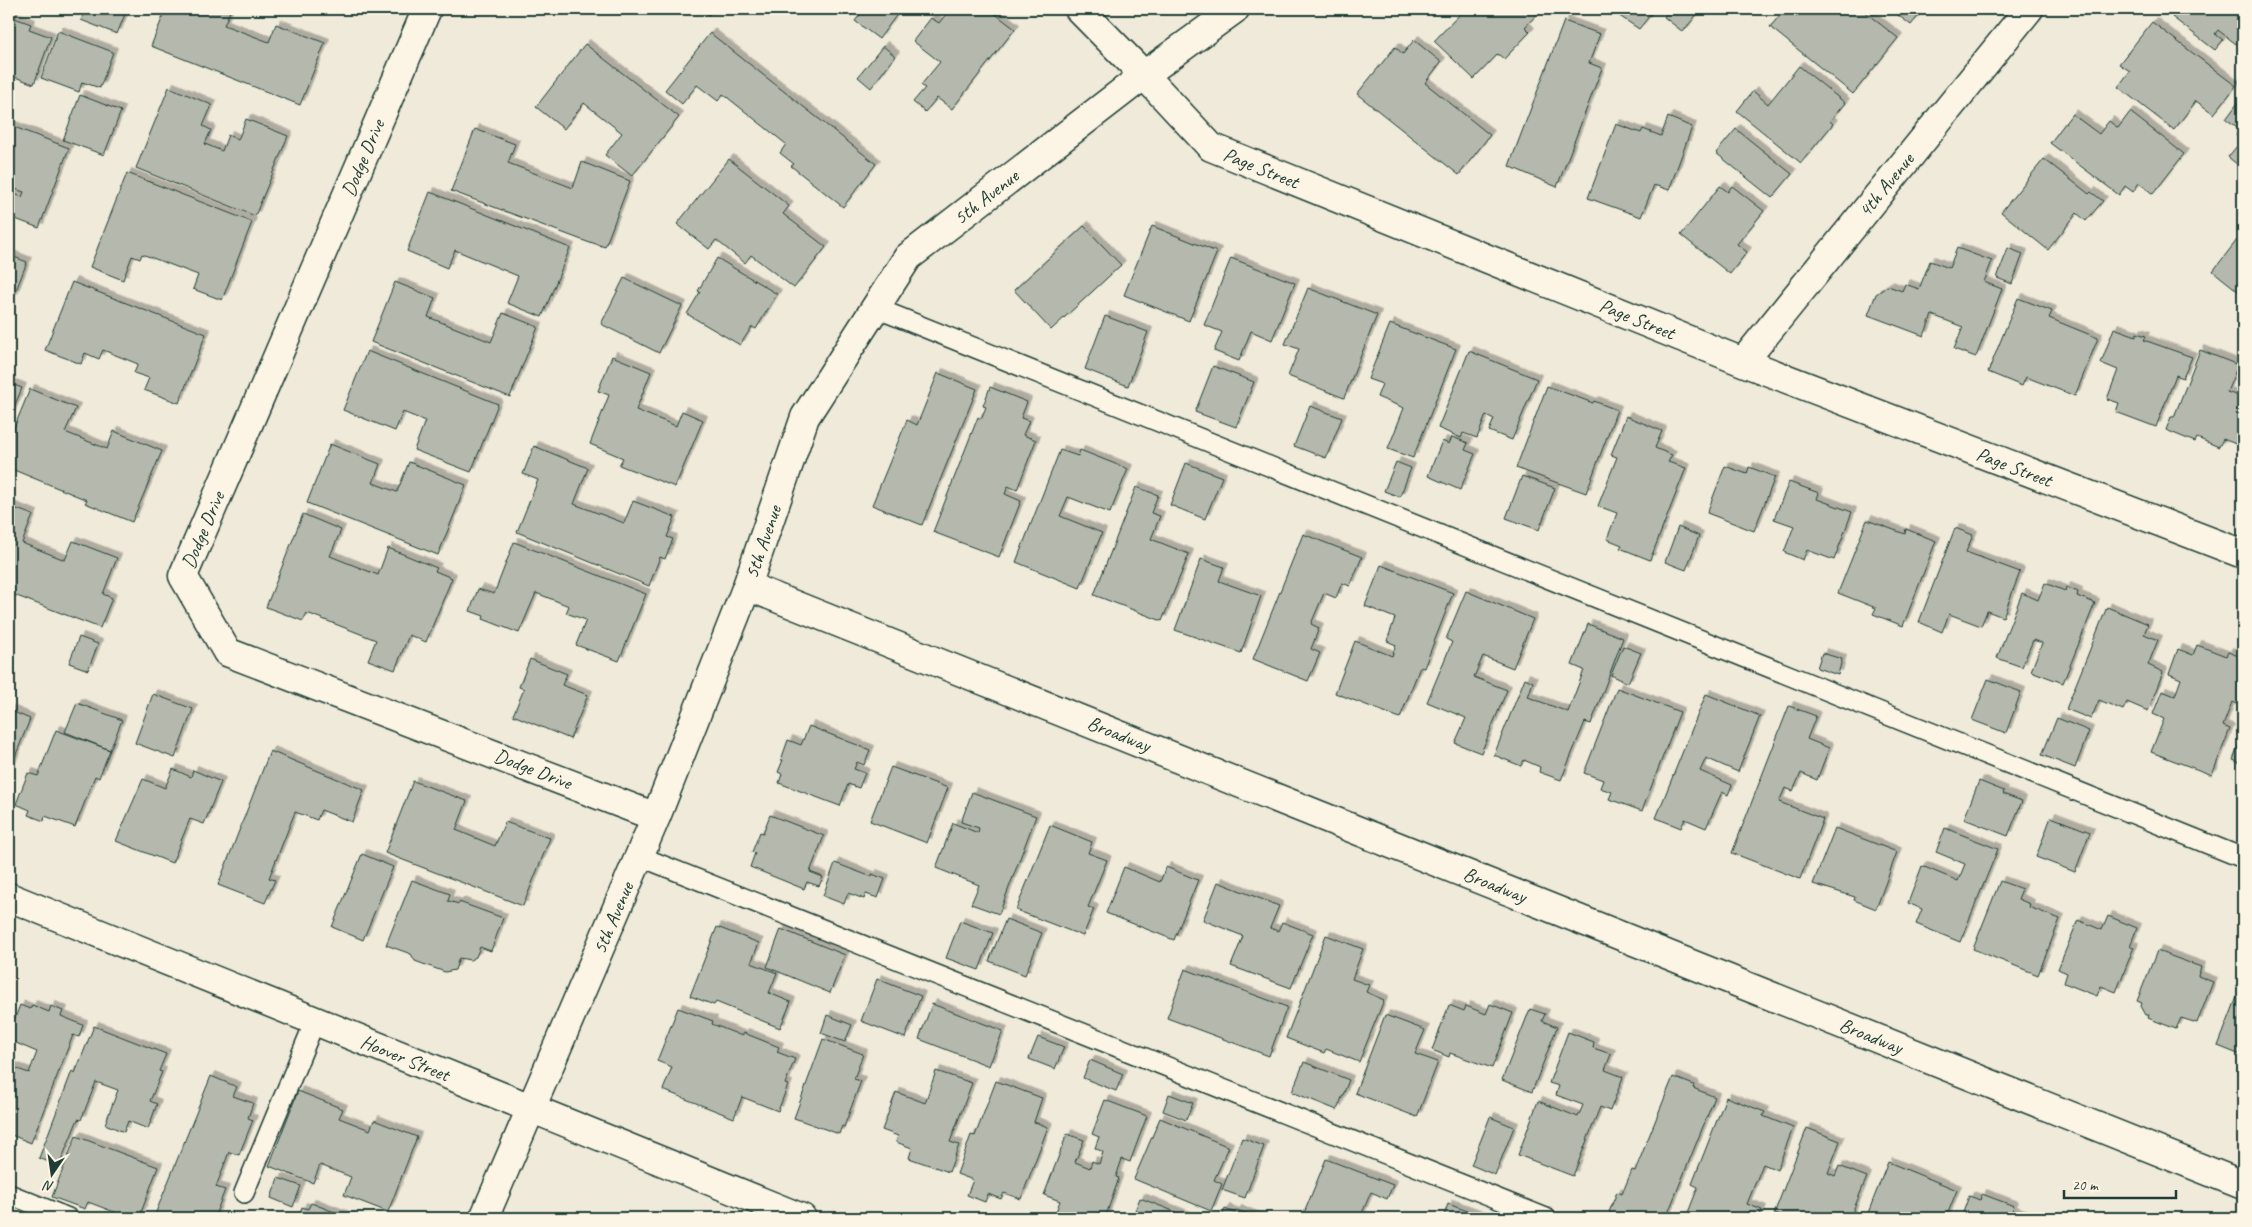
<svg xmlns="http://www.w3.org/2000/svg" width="2252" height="1227" font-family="Caveat,sans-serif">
  <defs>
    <filter id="shadow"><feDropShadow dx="4.5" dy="-4.5" stdDeviation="0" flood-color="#0004"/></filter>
  </defs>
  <rect width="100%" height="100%" fill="#efeada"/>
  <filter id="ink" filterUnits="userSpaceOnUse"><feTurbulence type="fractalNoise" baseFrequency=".02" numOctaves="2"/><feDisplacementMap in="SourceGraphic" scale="10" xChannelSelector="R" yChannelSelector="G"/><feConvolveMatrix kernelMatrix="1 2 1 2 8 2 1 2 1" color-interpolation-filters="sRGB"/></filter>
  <g filter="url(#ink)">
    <!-- building -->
    <path fill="#b5b9ad" stroke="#1f3d34" filter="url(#shadow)" d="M86 9H127L117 34 81 20Z
      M166 9H231L224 25 269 42 276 24 325 43 300 105 151 46Z
      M701 9H715L709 15Z
      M860 9H901L879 39 855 21 863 11Z
      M950 9H989L1015 29 952 109 937 98 925 112 913 102 925 88 921 85 940 62 913 41 931 18 939 23Z
      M1465 9H1542L1525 27 1530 32 1504 59 1498 54 1474 79 1434 41Z
      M1609 9H1645L1651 14 1639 29Z
      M1670 9H1701L1683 32 1664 17Z
      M1785 9H1861L1898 38 1853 94 1770 27Z
      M1890 9H1924L1911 25Z
      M2179 9H2243V35L2236 44 2218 30 2215 34 2223 40 2215 50 2172 17Z
      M9 16 31 24 29 29 51 37 34 84 9 75Z
      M1564 21 1600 34 1589 63 1602 68 1557 187 1509 166Z
      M2152 22 2236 86 2214 114 2196 101 2174 130 2118 87 2130 71 2119 64Z
      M58 31 113 52 100 88 82 82 79 92 41 78Z
      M710 33 876 164 843 207 791 166 794 164 780 153 786 144 723 94 718 101 697 85 682 104 665 90Z
      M1414 40 1441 62 1425 83 1490 135 1459 175 1357 94 1395 47 1403 54Z
      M585 44 679 117 632 176 605 155 622 133 584 103 564 129 536 107Z
      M883 46 895 56 871 88 858 77Z
      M1799 66 1845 103 1830 121 1833 124 1801 163 1737 111 1753 91 1768 104Z
      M169 87 212 105 203 126 211 130 205 144 222 151 228 135 238 140 246 119 288 136 255 216 136 168Z
      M80 95 121 111 104 155 63 140Z
      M2243 96V169L2228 157 2242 140 2236 135 2240 129 2226 119Z
      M2130 112 2184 154 2153 194 2139 183 2133 192 2125 186 2119 195 2050 143 2072 114 2099 134 2109 121 2118 128Z
      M1668 117 1692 127 1669 190 1654 185 1641 217 1588 198 1616 124 1641 133 1643 129 1661 136Z
      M9 125 69 148 39 228 13 218 14 215 9 213V192L22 197 24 192 9 187 10 181H9Z
      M475 129 515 144 508 163 573 188 582 162 630 181 605 247 590 242V243L451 191Z
      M1736 129 1792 174 1772 198 1716 153Z
      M729 159 789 206 783 214 826 247 794 288 751 255 745 263 716 240 709 249 677 224Z
      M2044 159 2089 194 2091 192 2103 201 2086 221 2077 213 2048 250 2001 212Z
      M127 173 252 222 222 300 193 289 198 275 142 254 140 259 132 256 123 280 90 267Z
      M1720 186 1728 192 1732 186 1764 211 1737 244 1747 252 1730 274 1681 235Z
      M430 192 570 248 542 317 507 303 518 276 455 250 447 268 407 251Z
      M1084 226 1121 265 1051 330 1014 290Z
      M1152 226 1217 252 1189 321 1124 295Z
      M2237 240 2241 244 2243 241V295L2213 271Z
      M1957 248 1992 261 1984 282 2002 289 1976 357 1954 349 1963 327 1932 315 1924 336 1868 315 1876 294 1888 286 1902 291 1905 284 1919 289 1930 261 1949 268Z
      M2008 248 2023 254 2012 284 1997 278Z
      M9 255 27 262 13 298 9 296Z
      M717 258 777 294 756 329 752 327 740 345 687 314 700 292 698 291Z
      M1231 258 1295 283 1272 340 1251 331 1239 361 1214 351 1222 332 1204 325Z
      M624 278 682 306 659 353 601 324Z
      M72 282 206 334 179 403 144 390 149 378 134 373 138 364 103 350 99 359 85 353 81 364 45 350Z
      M395 282 435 298 428 317 491 342 503 313 538 327 510 397 371 342Z
      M1308 288 1377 315 1344 398 1288 376 1299 349 1285 344Z
      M2018 298 2052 311 2049 318 2098 338 2075 396 2026 377 2022 386 1988 372Z
      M1105 316 1148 332 1128 386 1085 369Z
      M1390 324 1456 349 1413 458 1388 449 1404 408 1377 397 1382 384 1368 379Z
      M2114 328 2136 336 2137 333 2146 336 2144 340 2192 357 2183 378 2176 375 2156 427 2116 412 2119 403 2107 399 2118 370 2101 363Z
      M2200 350 2238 365 2227 392 2238 396 2241 388 2243 389V440L2241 446 2223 439 2219 447 2197 438 2195 442 2166 430 2171 417H2174Z
      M367 351 498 404 471 472 414 450 425 421 403 412 395 431 343 410Z
      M1469 351 1537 379 1512 440 1489 431 1494 419 1486 415 1477 438 1463 433 1461 438 1438 428Z
      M612 356 651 372 636 410 676 426 682 411 703 420 675 487 619 465 623 458 590 444 609 395 598 391Z
      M1213 366 1254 382 1236 427 1195 412Z
      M938 373 977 389 922 525 872 505 907 420 917 425Z
      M9 383 22 388 9 419Z
      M1547 386 1593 403 1594 401 1617 410 1586 493 1516 468Z
      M990 387 1027 402 1021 418 1029 421 1023 435 1036 440 1017 490 1008 486 1005 494 1021 501 999 557 933 532 978 417 981 419 986 407 983 406Z
      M30 389 76 408 65 432 107 449 114 431 162 451 132 522 85 503 87 500 9 468V440Z
      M1310 406 1342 418 1326 458 1294 446Z
      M1626 416 1662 431 1655 448 1672 455 1668 462 1686 468 1650 560 1620 548 1622 545 1607 539 1617 513 1598 506 1617 457 1611 455Z
      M1452 437 1468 443 1465 450 1475 454 1460 490 1428 476 1442 441 1449 444Z
      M330 444 380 464 373 483 397 492 409 462 466 485 438 555 307 503Z
      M534 446 588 468 574 504 624 523 633 501 675 517 667 537 673 539 665 559 660 557 649 586 517 532 538 480 523 474Z
      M1060 450 1078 456 1080 450 1128 469 1110 513 1068 497 1060 516 1102 533 1080 588 1016 562Z
      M1396 462 1411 468 1400 497 1384 491Z
      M1186 463 1222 477 1205 519 1170 505Z
      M1725 466 1747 474 1749 467 1775 477 1754 531 1707 513Z
      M1522 476 1555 488 1539 530 1506 518Z
      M1789 482 1819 493 1817 499 1852 512 1834 560 1807 550 1803 560 1784 552 1794 526 1774 519Z
      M1136 487 1158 495 1151 513 1160 516 1151 539 1189 554 1162 621 1094 595Z
      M9 506 33 515 22 543 65 560 73 541 117 558 103 594 112 598 100 628 9 593Z
      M303 514 341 530 330 556 378 575 388 548 437 568 435 571 452 578 426 642 409 635 395 670 368 660 376 640 307 613 303 621 266 607Z
      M1867 520 1905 534 1906 529 1936 541 1903 626 1873 614 1876 608 1838 593Z
      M1678 527 1699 536 1686 570 1665 562Z
      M1955 528 1973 535 1966 552 2020 572 2003 617 1987 611 1981 626 1949 614 1942 632 1919 622Z
      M1303 534 1362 557 1350 586 1342 583 1336 598 1324 593 1311 624 1319 628 1311 649 1320 653 1308 681 1253 659Z
      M514 542 646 594 619 661 576 645 586 620 566 613 569 606 536 593 519 633 483 619 484 616 470 611 478 589 494 594Z
      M1201 559 1224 567 1219 581 1261 596 1241 653 1175 630Z
      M1381 565 1453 593 1424 668 1420 667 1400 718 1335 693 1355 641 1392 656 1396 645 1387 641 1395 618 1365 606Z
      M2045 583 2065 591 2066 587 2078 592 2077 596 2095 603 2063 683 2031 671 2042 643 2033 640 2022 667 1997 658 2022 593 2038 600Z
      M1466 591 1533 619 1513 668 1483 656 1474 677 1507 690 1481 753 1455 743 1466 718 1427 702 1452 642 1446 639Z
      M2107 607 2148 624 2144 634 2158 640 2148 665 2163 672 2148 711 2127 702 2123 710 2099 700 2091 719 2066 709Z
      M1588 624 1623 638 1591 724 1585 722 1561 780 1539 772 1540 767 1524 760 1521 766 1494 755 1525 678 1533 682 1528 697 1568 712 1584 670 1572 665Z
      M79 637 98 644 88 670 69 663Z
      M2197 645 2226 656 2228 652 2241 657 2239 661 2243 663V707L2232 702 2223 726 2230 729 2212 775 2151 752 2164 719 2153 714 2162 691 2175 696 2181 679 2169 674 2178 649 2193 655Z
      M1623 646 1641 653 1628 683 1611 675Z
      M1822 653 1842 659 1838 675 1817 668Z
      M530 659 567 674 562 685 588 695 570 739 513 715 524 689 519 687Z
      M1988 679 2021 692 2006 733 1972 720Z
      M1617 688 1680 712 1642 811 1609 799 1612 792 1600 788 1603 780 1584 773Z
      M153 694 193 709 175 758 135 743Z
      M1706 694 1760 716 1738 772 1706 758 1700 771 1732 785 1728 795 1722 792 1706 828 1685 819 1681 828 1656 818Z
      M77 703 122 720 110 750 65 732Z
      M1789 706 1816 716 1807 739 1829 748 1817 780 1801 773 1793 791 1785 788 1779 802 1823 819 1800 879 1732 853Z
      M9 710 30 719 9 772Z
      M2057 718 2089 731 2075 768 2042 755Z
      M809 726 870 750 864 765 857 762 854 769 865 773 859 788 848 784 840 806 779 783 782 774 778 772 783 760H781L788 740 801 745Z
      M56 730 110 750 99 778 95 776 75 827 45 816 44 821 28 815 30 810 16 804 28 773 38 776Z
      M2243 733V764L2233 760Z
      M270 751 364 790 352 822 321 810 317 820 295 812 269 878 275 880 265 903 218 885Z
      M891 767 948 788 927 843 870 821Z
      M173 769 191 777 193 770 221 782 204 824 190 819 172 863 116 841 143 779 165 788Z
      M413 781 467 801 456 830 495 846 505 822 550 838 523 906 385 853Z
      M1979 781 2004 791 2003 794 2022 801 2008 836 1964 819Z
      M972 792 1036 816 999 914 971 904 979 885 936 868 953 823 978 833 979 828 961 822Z
      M770 815 824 836 810 872 823 877 819 886 807 882 804 889 750 867 755 853 752 852 760 832 763 833Z
      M2051 817 2090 832 2075 872 2036 857Z
      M1050 825 1092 842 1088 853 1107 860 1088 907 1094 909 1083 936 1016 910Z
      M1835 828 1897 852 1876 909 1854 900 1855 897 1813 884Z
      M1945 828 1998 849 1960 942 1916 924 1922 909 1908 903 1922 866 1958 881 1965 864 1936 852Z
      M362 854 393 867 363 940 332 927Z
      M835 863 872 877V874L885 879 878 898 866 894 864 899 848 893 844 904 823 896Z
      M1124 867 1160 882 1166 867 1198 880 1174 940 1106 913Z
      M412 880 450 894 448 901 459 904V902L503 918 491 951 480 947 476 957 470 960 459 958 455 970 445 972 415 961 411 954 386 945Z
      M2000 881 2022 889 2018 899 2030 904 2029 907 2060 919 2038 975 1973 949Z
      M1218 882 1279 906 1270 928 1278 931 1282 922 1313 934 1291 988 1231 966 1243 936 1203 920Z
      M2108 916 2137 928 2130 946 2134 947 2116 992 2101 986 2097 996 2064 983 2067 973 2058 969 2078 920 2102 930Z
      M1006 919 1042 933 1025 975 989 961Z
      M960 921 993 933 979 970 946 958Z
      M717 927 759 943 751 963 777 973 769 993 791 1002 780 1028 716 1002 714 1005 690 996Z
      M781 929 845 955 830 993 767 967Z
      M1326 935 1363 949 1352 979 1369 985 1366 992 1384 1000 1359 1062 1326 1049 1324 1053 1286 1038Z
      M2157 951 2201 967 2198 976 2213 982 2197 1023 2181 1018 2176 1029 2148 1018 2149 1015H2146L2141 1006 2142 1003 2137 1001Z
      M1185 969 1287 1007 1269 1056 1167 1018Z
      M877 979 921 996 905 1038 861 1021Z
      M2237 997 2243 999V1056L2218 1046Z
      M932 1004 1003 1031 989 1066 919 1039Z
      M1490 1004 1513 1013 1492 1068 1450 1053 1449 1057 1432 1050 1449 1005 1464 1011 1466 1006 1486 1014Z
      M20 1005 30 1009 32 1005 49 1012 51 1006 63 1011 61 1016 83 1025 79 1037 73 1035 31 1143 9 1134V1066L29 1073 37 1052 9 1040V1033Z
      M678 1008 713 1021 712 1024 742 1036 744 1033 779 1047 777 1052 795 1059 785 1084 788 1085 778 1111 742 1097 734 1118 663 1090 672 1067 657 1061Z
      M1530 1009 1545 1014 1542 1021 1557 1027 1532 1092 1502 1080Z
      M827 1015 852 1025 845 1042 821 1033Z
      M1385 1015 1425 1030 1415 1054 1438 1062 1417 1117 1355 1093Z
      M94 1026 166 1054 159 1071 162 1072 150 1101 157 1104 148 1129 128 1121 124 1132 105 1124 118 1090 96 1082 81 1120 78 1119 59 1166 39 1158 72 1071 75 1073Z
      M1568 1032 1594 1042 1593 1048 1611 1054 1605 1070 1623 1077 1610 1111 1600 1107 1573 1176 1518 1155 1538 1101 1578 1117 1583 1105 1556 1095 1559 1086 1549 1083Z
      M1038 1037 1064 1047 1055 1069 1029 1059Z
      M823 1039 863 1054 854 1079 861 1081 844 1127 842 1126 839 1134 794 1118Z
      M1090 1060 1123 1074 1116 1091 1083 1078Z
      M1304 1062 1349 1080 1337 1110 1292 1092Z
      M936 1071 972 1083 950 1142 959 1145 949 1172 909 1158 912 1148 896 1142 898 1136 882 1130 896 1092 925 1103Z
      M211 1076 237 1087 233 1096 253 1103 248 1118 253 1120 239 1155 229 1152 216 1187 225 1190 214 1218H157L154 1217Z
      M1673 1077 1694 1085 1693 1088 1715 1097 1666 1218H1613L1614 1214 1609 1212 1617 1192 1622 1194 1632 1170 1635 1171Z
      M996 1081 1042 1098 1034 1122 1048 1127 1021 1199 1004 1193 1001 1199 988 1194 985 1202 967 1195 973 1180 957 1174 971 1135 975 1136Z
      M298 1091 343 1109 339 1118 370 1130 374 1120 417 1137 388 1212 344 1195 351 1177 320 1165 313 1183 269 1166Z
      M1169 1094 1193 1103 1186 1120 1163 1111Z
      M1726 1097 1765 1112 1763 1116 1793 1128 1777 1170 1763 1164 1747 1204 1762 1210 1759 1218H1686L1698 1187 1692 1184Z
      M1105 1100 1147 1116 1130 1162 1122 1159 1116 1177 1119 1178 1105 1218 1054 1217 1060 1201 1044 1195 1067 1134 1084 1140 1075 1162 1090 1168 1092 1161 1099 1164 1103 1152 1095 1148 1099 1137 1092 1134Z
      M1490 1117 1514 1127 1495 1175 1471 1165Z
      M1160 1118 1229 1147 1214 1180 1222 1184 1211 1211 1134 1179Z
      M1807 1128 1840 1141 1828 1173 1835 1176 1839 1166 1867 1177 1850 1218H1785L1774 1214Z
      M76 1136 158 1167 139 1218H130L88 1202 85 1209 52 1197Z
      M1242 1138 1264 1146 1245 1198 1222 1190Z
      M1326 1159 1393 1185 1387 1199 1371 1192 1360 1218H1302Z
      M1888 1162 1957 1190 1946 1218H1866Z
      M278 1178 301 1186 293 1207 271 1198Z
      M1982 1194 2014 1206 2012 1211 2032 1218H1961L1969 1196 1980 1200Z
      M1140 1198 1191 1218H1132Z
      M311 1203 350 1218H298L302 1207 308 1209Z
      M1448 1204 1481 1216 1480 1218H1443Z
      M1225 1209 1235 1213 1237 1210 1259 1218H1221Z"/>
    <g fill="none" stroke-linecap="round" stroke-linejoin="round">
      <!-- lane casing -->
      <g stroke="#1f3d34" stroke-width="22">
        <path id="lane" d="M876 308 2243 858
          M639 856 1546 1218
          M244 1193 315 1021
          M9 1194 68 1218"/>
      </g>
      <!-- street casing -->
      <g stroke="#1f3d34" stroke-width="31">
        <path id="street" d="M427 9 183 576 227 652 656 817
          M1079 9 1144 75 1211 147 1743 362 2243 554
          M1743 362 2029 9
          M747 586 2243 1185
          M9 897 802 1218
          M484 1218 656 817 747 586 805 417 908 257 1144 75 1235 9"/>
      </g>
      <!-- lane -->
      <use href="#lane" stroke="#fcf5e5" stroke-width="19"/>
      <!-- street -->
      <use href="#street" stroke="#fcf5e5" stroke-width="28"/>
    </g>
  </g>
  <g text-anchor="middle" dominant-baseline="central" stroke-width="5" stroke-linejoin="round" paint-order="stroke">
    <!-- street labels -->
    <g font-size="20" fill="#1f3d34" stroke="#fcf5e5">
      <text transform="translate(363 158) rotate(-67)">Dodge Drive</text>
      <text transform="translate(1261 168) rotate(22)">Page Street</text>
      <text transform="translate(1886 185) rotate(-51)">4th Avenue</text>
      <text transform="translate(986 197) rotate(-38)">5th Avenue</text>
      <text transform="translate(1637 319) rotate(22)">Page Street</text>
      <text transform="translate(2014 467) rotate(21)">Page Street</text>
      <text transform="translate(203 530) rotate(-67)">Dodge Drive</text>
      <text transform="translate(763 542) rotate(-71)">5th Avenue</text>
      <text transform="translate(1119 734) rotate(22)">Broadway</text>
      <text transform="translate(533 769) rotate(21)">Dodge Drive</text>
      <text transform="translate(1495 885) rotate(22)">Broadway</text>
      <text transform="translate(613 918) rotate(-67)">5th Avenue</text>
      <text transform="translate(1871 1036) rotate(22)">Broadway</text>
      <text transform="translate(405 1058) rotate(22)">Hoover Street</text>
    </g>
  </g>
  <!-- margin -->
  <rect width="2252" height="1227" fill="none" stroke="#fcf5e5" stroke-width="30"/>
  <rect x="15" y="15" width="2222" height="1197" fill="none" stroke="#1f3d34" stroke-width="2" filter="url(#ink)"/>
  <!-- north arrow -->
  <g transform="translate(52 1174) rotate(193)" stroke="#fcf5e5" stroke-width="4" paint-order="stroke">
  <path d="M0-4L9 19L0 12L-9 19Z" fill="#1f3d34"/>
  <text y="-8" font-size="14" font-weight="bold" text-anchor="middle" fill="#1f3d34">N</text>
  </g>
  <!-- scale -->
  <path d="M2064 1190v8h112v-8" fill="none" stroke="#1f3d34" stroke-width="2.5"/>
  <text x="2072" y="1190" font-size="15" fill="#1f3d34" stroke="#fcf5e5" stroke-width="4" paint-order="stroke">20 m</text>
</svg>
